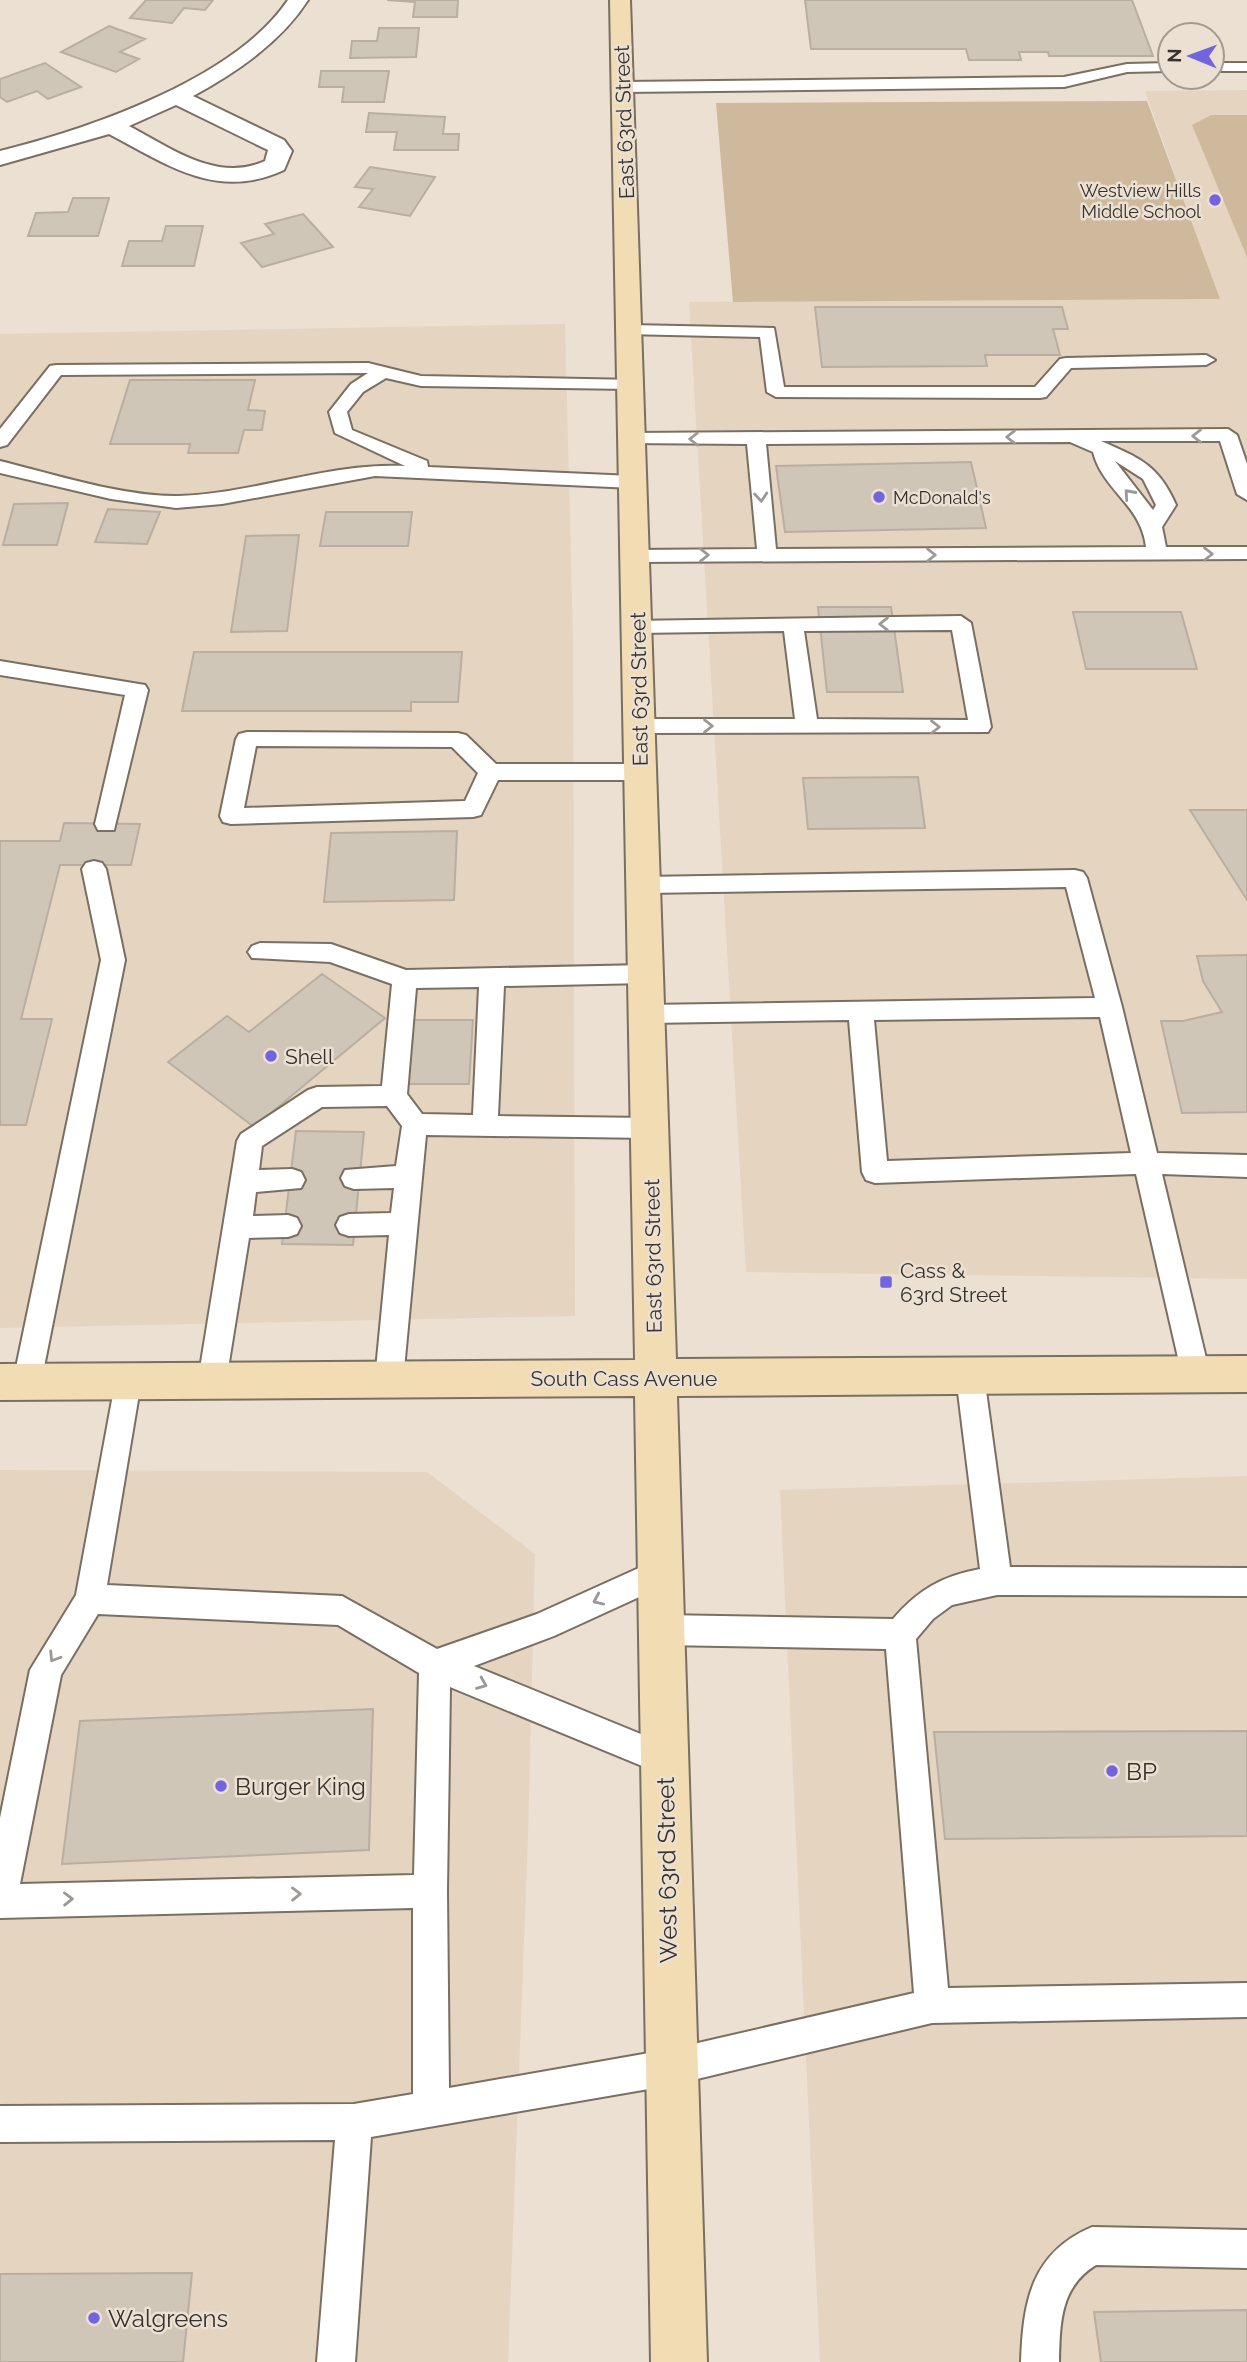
<svg xmlns="http://www.w3.org/2000/svg" width="1247" height="2362" font-family="Raleway,sans-serif">
  <rect width="100%" height="100%" fill="#ebe0d2"/>
  <!-- built -->
  <path fill="#e4d4c0" d="M1247 90V1279L746 1272 689 302 1219 299 1145 91Z
    M565 324 573 642 575 1316 0 1328V334Z
    M0 1470 427 1472 535 1554 528 1835 508 2362H0Z
    M1247 1476V2362H820L780 1490Z"/>
  <!-- green -->
  <path fill="#cfb99d" d="M1147 101 1220 299 733 302 716 103Z
    M1211 115H1247V257L1192 125Z"/>
  <!-- building -->
  <path fill="#d0c6b8" stroke="#b9aea0" stroke-width="2" d="M146 0H213L205 10 184 8 172 23 130 18Z
    M387 0H458L457 17H413L415 2Z
    M805 0H1132L1153 56H1049L1048 52H1019L1021 60H969L966 49H811Z
    M109 26 145 39 120 52 139 59 116 72 61 52Z
    M379 28H419L416 57 350 58 352 41H377Z
    M45 63 81 87 48 99 37 91 7 102 0 97V79Z
    M321 71H389L384 102H342L344 87H319Z
    M369 113 445 117 443 134H459L458 150H394L397 132H366Z
    M370 167 435 177 410 216 359 207 373 189 355 187Z
    M73 198H109L98 236H28L36 213 68 212Z
    M303 214 333 247 262 267 241 243 274 234 265 224Z
    M166 226H203L194 266H122L129 241H162Z
    M815 307H1062L1068 329H1053L1060 355H985L987 366 822 367Z
    M130 380H255L248 410 265 411 262 430H244L238 453H188L190 444H110Z
    M971 462 986 528 785 532 776 466Z
    M68 503 57 545H3L14 504Z
    M108 509 160 512 147 544 95 542Z
    M326 512H412L408 546H320Z
    M299 535 287 631 231 632 246 536Z
    M818 607H891L903 692H827Z
    M1073 612H1181L1197 669H1086Z
    M194 652H462L458 702H411V711H182Z
    M918 777 925 828 808 829 803 778Z
    M1190 810H1247V900Z
    M64 823 140 824 131 865H60L21 1019H52L26 1125H0V841H60Z
    M457 831 454 900 324 902 331 833Z
    M1247 955V1112L1182 1113 1161 1021H1183L1222 1012 1203 981 1197 956Z
    M322 974 385 1018 254 1127 168 1062 227 1016 249 1032Z
    M412 1020H473L469 1084H407Z
    M296 1131 364 1132 353 1245 282 1244Z
    M373 1709 369 1850 62 1864 80 1721Z
    M1247 1731V1836L945 1839 934 1732Z
    M192 2273 183 2362H0V2274Z
    M1247 2310V2362H1101L1094 2312Z"/>
  <g fill="none" stroke-linecap="round" stroke-linejoin="round">
    <!-- lane casing -->
    <g stroke="#796f62" stroke-width="4">
      <path id="lane" d="M1170 63V71L1127 72 1064 87 623 92 615 87 623 82 1064 77 1127 64Z
        M1212 63H1247V71H1212Z
        M630 325 774 328 784 387H1035L1060 359 1066 358 1206 355 1215 360 1206 365 1071 368 1046 397 1040 398 776 397 767 392 760 337 624 334 621 330 624 326Z
        M368 363 421 376 637 380 640 384 637 388 631 389 421 386 386 378 363 392 347 412 352 430 427 461 428 467 633 476 643 482 633 488 375 476 222 504 176 508 111 499 0 473V461C53 474 124 497 178 496 255 494 329 462 405 466L335 433 329 412 351 384 368 373 61 375 7 445 0 447V429L50 366 56 365Z
        M1228 429 1237 435 1247 464V500L1237 494 1220 441H1101C1139 458 1158 464 1176 505L1162 527 1166 547H1247V559L635 562 625 556 635 550 757 549 747 444 625 443 623 439 625 435 632 433ZM1070 442 1093 452C1103 491 1141 504 1146 547L776 549 766 444ZM1115 461 1143 479 1156 505 1153 510Z
        M961 616 971 623 991 727 988 732 640 733 632 731 629 726 632 721 640 719H795L784 631 637 633 627 626 630 621ZM952 630 968 720 817 719 804 631Z
        M0 661 145 685 148 690 114 830H98L95 824 125 695 0 675Z
        M247 732 458 733 466 735 496 764H641L649 767 652 772 649 777 641 780H498L481 815 473 817 231 824 223 822 220 816 236 739 239 734ZM256 746 452 747 478 773 465 801 244 808Z
        M94 861 102 863 106 869 125 960 41 1382 37 1391 27 1394 17 1391 13 1382 101 960 82 869 86 863Z
        M1075 870 1083 872 1087 878 1122 1007 1157 1153 1247 1155V1177L1162 1174 1210 1375 1206 1384 1196 1387 1186 1384 1182 1375 1136 1174 875 1183 866 1180 862 1172 849 1020 647 1023 638 1021 635 1014 638 1007 647 1005 1095 998 1066 887 644 893 636 891 632 885 636 879 644 877ZM1100 1017 1131 1153 887 1161 874 1020Z
        M260 943 331 944 406 970 646 965 655 968 658 974 655 980 646 983 504 986 498 1116 650 1118 659 1121 663 1128 659 1135 650 1138 426 1135 403 1380 399 1389 389 1392 379 1389 375 1380 389 1235 349 1236 340 1233 336 1225 340 1217 349 1214 391 1213 394 1188 354 1189 345 1186 341 1178 345 1170 396 1166 402 1126 387 1106 322 1107 262 1146 259 1170 292 1169 301 1172 305 1180 301 1188 256 1192 253 1216 288 1215 297 1218 301 1226 297 1234 288 1237 249 1238 226 1381 222 1390 212 1393 202 1390 198 1381 237 1141 241 1134 308 1090 317 1087 382 1086 392 984 330 962 252 958 248 952 252 946ZM479 987 473 1115 422 1114 407 1094 416 988Z
        M970 1364 980 1367 984 1376 1010 1567 1247 1568V1596L997 1595 952 1605 933 1619 916 1639 948 1988 1247 1983V2017L932 2023 672 2085 371 2137 355 2362H317L335 2140 0 2142V2106L354 2104 413 2094V1908L0 1918V1818L30 1670 76 1595 117 1373 127 1370 137 1373 141 1382 107 1585 342 1596 437 1649 537 1614 661 1558 672 1562 676 1572 672 1582 554 1636 474 1666 675 1748 680 1759 675 1770 664 1775 450 1687 447 1891 449 2088 672 2049 914 1993 886 1649 663 1645 652 1640 648 1630 652 1620 663 1615 893 1619C918 1590 942 1576 980 1569L956 1376 960 1367ZM98 1614 338 1625 419 1673 414 1875 20 1884 61 1675Z
        M1092 2227 1247 2230V2268L1096 2265C1060 2287 1060 2323 1059 2362H1021C1023 2302 1031 2253 1092 2227Z"/>
    </g>
    <!-- street casing -->
    <g stroke="#796f62" stroke-width="4">
      <path id="street" d="M288 0H308C281 42 237 72 193 96L284 140 292 151 284 170C217 201 168 165 109 134L0 165V151C89 129 235 79 288 0ZM176 105 268 150 265 161C217 183 171 148 129 126Z"/>
    </g>
    <!-- secondary casing -->
    <g stroke="#796f62" stroke-width="4">
      <path id="secondary" d="M610 0H630L676 1359 1247 1356V1392L677 1396 707 2362H651L635 1396 0 1400V1364L635 1360Z"/>
    </g>
    <!-- lane -->
    <use href="#lane" fill="#fff" fill-rule="evenodd"/>
    <!-- street -->
    <use href="#street" fill="#fff" fill-rule="evenodd"/>
    <!-- secondary -->
    <use href="#secondary" fill="#f1dcb3" fill-rule="evenodd"/>
  </g>
  <!-- one-way arrows -->
  <defs><path id="oneway-chevron" d="M-2-3.5L2.5 0L-2 3.5" fill="none" stroke-width="1.6" stroke-linecap="round" stroke-linejoin="round" transform="scale(1.75)"/></defs>
  <g stroke="#9b9896">
    <use href="#oneway-chevron" transform="translate(1197 436) rotate(180)"/>
    <use href="#oneway-chevron" transform="translate(1011 437) rotate(180)"/>
    <use href="#oneway-chevron" transform="translate(694 439) rotate(-180)"/>
    <use href="#oneway-chevron" transform="translate(1129 494) rotate(-132)"/>
    <use href="#oneway-chevron" transform="translate(761 497) rotate(85)"/>
    <use href="#oneway-chevron" transform="translate(1208 554)"/>
    <use href="#oneway-chevron" transform="translate(704 555)"/>
    <use href="#oneway-chevron" transform="translate(931 555)"/>
    <use href="#oneway-chevron" transform="translate(884 624) rotate(180)"/>
    <use href="#oneway-chevron" transform="translate(708 726)"/>
    <use href="#oneway-chevron" transform="translate(935 727)"/>
    <use href="#oneway-chevron" transform="translate(598 1600) rotate(156)"/>
    <use href="#oneway-chevron" transform="translate(54 1657) rotate(122)"/>
    <use href="#oneway-chevron" transform="translate(482 1684) rotate(22)"/>
    <use href="#oneway-chevron" transform="translate(296 1894) rotate(-1)"/>
    <use href="#oneway-chevron" transform="translate(68 1899) rotate(-1)"/>
  </g>
  <!-- markers -->
  <g fill="#7164de" stroke="#ebe0d2" stroke-width="2.5">
    <circle cx="1215" cy="200" r="7"/>
    <circle cx="879" cy="497" r="7"/>
    <circle cx="271" cy="1056" r="7"/>
    <rect x="879" y="1275" width="14" height="14" rx="3.5"/>
    <circle cx="1112" cy="1771" r="7"/>
    <circle cx="221" cy="1786" r="7"/>
    <circle cx="94" cy="2318" r="7"/>
  </g>
  <g text-anchor="middle" dominant-baseline="central" stroke-width="5" stroke-linejoin="round" paint-order="stroke">
    <!-- far-poi labels -->
    <g font-size="18" fill="#37322d" stroke="#ebe0d2" text-anchor="end">
      <text x="1201" y="190">Westview Hills<tspan x="1201" dy="21">Middle School</tspan></text>
      <text x="893" y="497" text-anchor="start">McDonald's</text>
    </g>
    <!-- street labels -->
    <g font-size="21" fill="#37322d" stroke="#ebe0d2">
      <text transform="translate(624 122) rotate(-92)">East 63rd Street</text>
      <text transform="translate(639 689) rotate(-91)">East 63rd Street</text>
      <text transform="translate(653 1256) rotate(-91)">East 63rd Street</text>
      <text x="624" y="1378">South Cass Avenue</text>
    </g>
    <!-- poi labels -->
    <g font-size="21" fill="#37322d" stroke="#ebe0d2" text-anchor="start">
      <text x="285" y="1056">Shell</text>
      <text x="900" y="1270">Cass &amp;<tspan x="900" dy="24">63rd Street</tspan></text>
    </g>
    <!-- near-poi labels -->
    <g font-size="24" fill="#37322d" stroke="#ebe0d2" text-anchor="start">
      <text x="1126" y="1771">BP</text>
      <text x="235" y="1786">Burger King</text>
      <text x="108" y="2318">Walgreens</text>
    </g>
    <!-- near-street labels -->
    <g font-size="24" fill="#37322d" stroke="#ebe0d2">
      <text transform="translate(667 1870) rotate(-91)">West 63rd Street</text>
    </g>
  </g>
  <!-- north arrow -->
  <g transform="translate(1191 56) rotate(271)"><circle r="33" fill="#ebe0d2" stroke="#a39a90" stroke-width="2"/>
  <path d="M0-5L12 26L0 18L-12 26Z" fill="#7164de"/>
  <text y="-10" font-size="19" font-weight="bold" text-anchor="middle" fill="#37322d">N</text>
  </g>
</svg>
